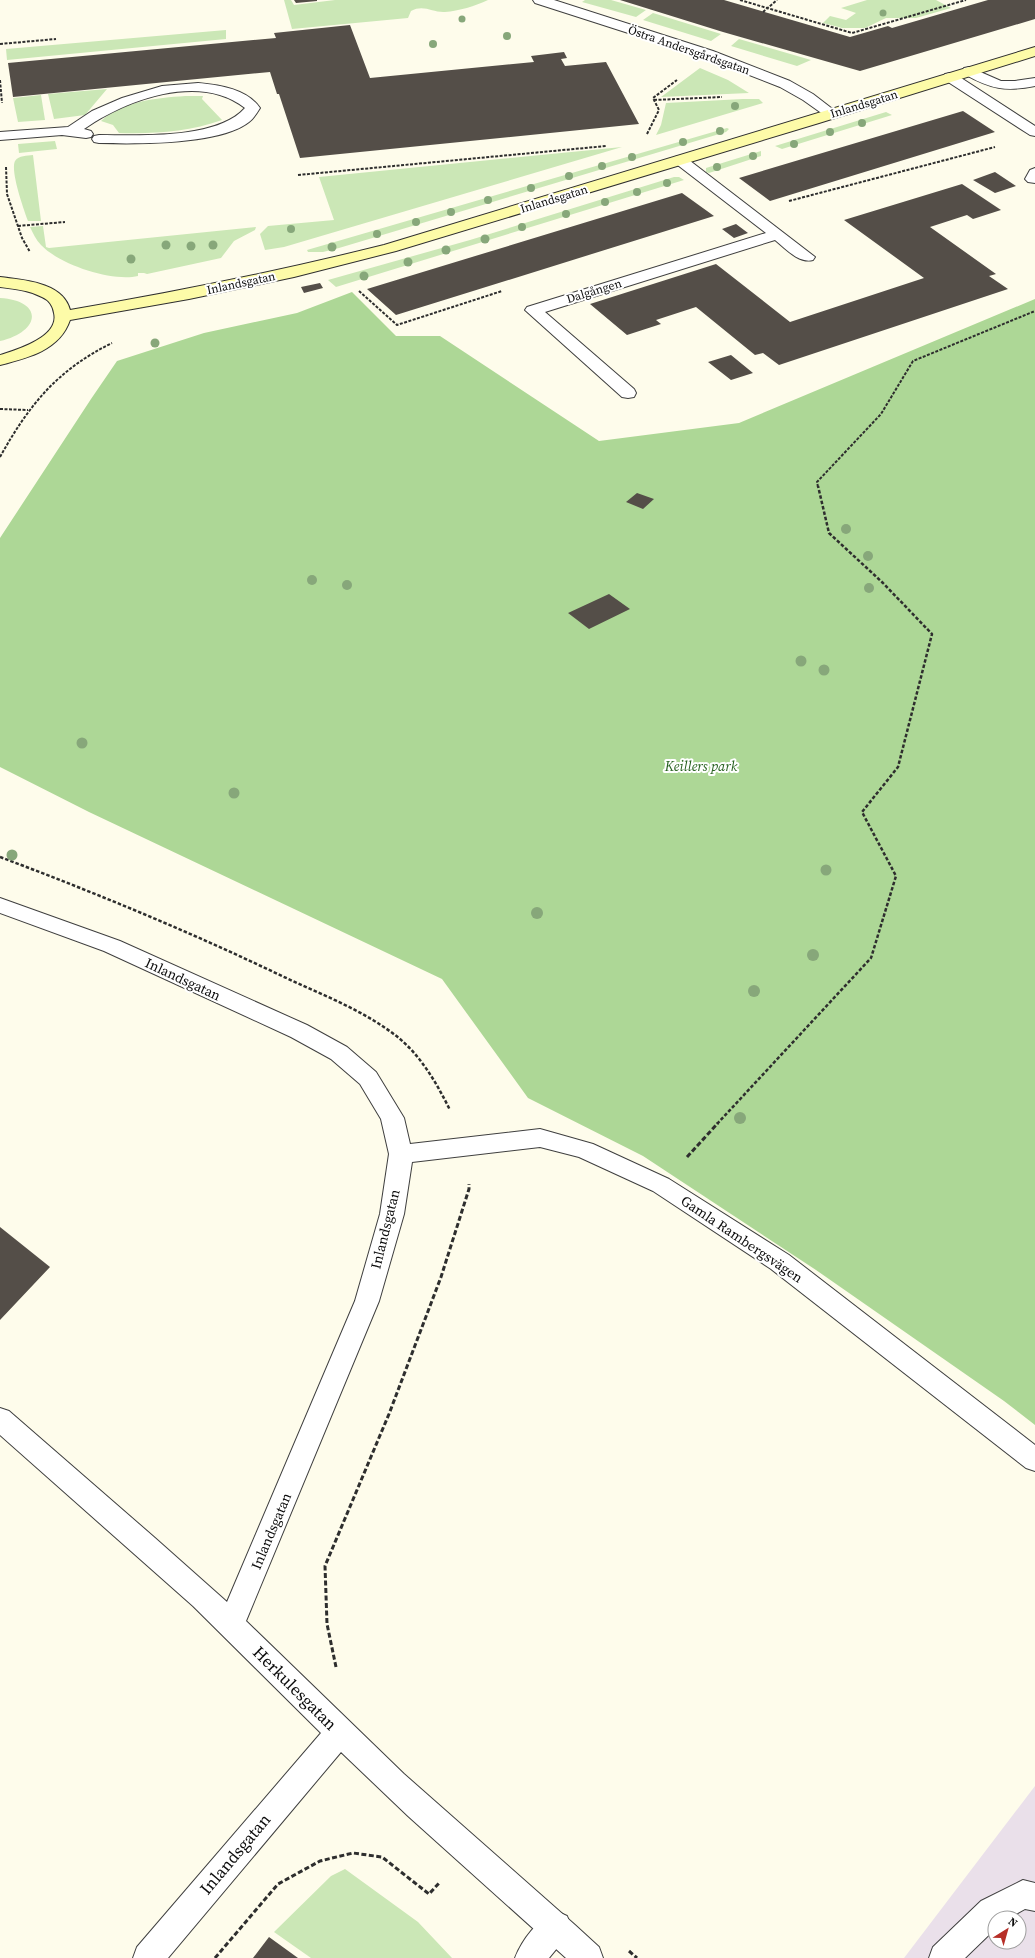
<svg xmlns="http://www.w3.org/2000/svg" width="1035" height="1958" font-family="'Source Serif 4',serif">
  <rect width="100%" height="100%" fill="#fefceb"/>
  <!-- industrial -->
  <path fill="#eae0ea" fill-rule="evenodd" d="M1035 1786V1958H904ZM995 1918H1019V1942H995Z"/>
  <!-- green -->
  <path fill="#cbe7b6" d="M284 0H291L294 5 335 0H488C475 6 459 11 445 12 433 13 424 4 411 11L408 18 292 29Z
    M585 0H611L646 10 636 17 582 2Z
    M867 0H936L951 8 916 18H886L865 28H842L823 23 830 16 846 20 856 13 841 8Z
    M653 13 721 34 711 41 643 20Z
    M226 30V39L7 60 6 49Z
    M739 39 811 60 797 66 731 46Z
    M700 68 728 80 749 93 661 97Z
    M107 89 85 115 54 119 48 94Z
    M41 95 45 120 18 122 13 98Z
    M185 96H203L202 99 222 120C188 132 154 134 119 133L113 125 101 121C122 101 157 98 185 96Z
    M743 99H759L763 103 656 135 661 125 666 103Z
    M886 112 892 115 782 149 775 146Z
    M727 128 729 129 726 132 339 248 323 252H308L307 250Z
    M55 141 57 149 19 153 18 144Z
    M622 147 284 247 265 250 260 234 268 226 334 220 319 177Z
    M761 151V156L709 173 706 172V168Z
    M33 155 41 221H28C24 210 10 171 15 161 19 155 27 156 33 155Z
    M674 177H679L684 180 336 287 328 280 470 240Z
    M43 226 46 247 49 248 256 227 255 230 234 241 221 258 147 274 144 273H138V276C112 282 60 265 41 245 36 240 33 233 30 227Z
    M0 298C45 301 40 332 0 341Z
    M345 1869 418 1922 452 1958H311L274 1932 331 1876Z"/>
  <!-- forest -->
  <path fill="#add796" d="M352 292 396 336H440L599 441 739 423 1035 299V1425L1004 1401 816 1270 643 1156 528 1098 442 979 89 812 0 767V538L91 399 117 361 204 333 297 313Z"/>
  <!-- building -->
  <path fill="#544e48" d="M294 0H317V1L296 3Z
    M620 0H724L850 37 888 26 892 28 988 0H1035V19L860 71 723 32Z
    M350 25 370 78 534 62 531 56 564 52 567 58 561 59 565 66 606 62 639 124 300 158 279 94H277L270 72 13 97 8 63 276 38 274 33Z
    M963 111 995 132 770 201 739 178Z
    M995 172 1016 186 995 193 973 180Z
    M962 184 1001 210 973 219 967 215 930 227 996 274 989 276 1008 289 779 365 763 353 755 355 696 307 656 320 661 324 627 335 590 304 716 264 790 322 924 278 844 220Z
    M682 193 714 216 396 315 367 289Z
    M736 224 748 233 734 238 722 229Z
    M320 283 323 288 304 293 301 287Z
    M731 355 753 373 731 380 708 362Z
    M637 493 654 499 643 509 626 502Z
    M609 594 630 609 589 629 568 613Z
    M0 1227 50 1267 0 1320Z
    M269 1937 298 1958H253Z"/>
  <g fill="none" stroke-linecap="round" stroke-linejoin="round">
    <!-- lane casing -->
    <g stroke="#3f3f3f" stroke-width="2">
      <path id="lane" d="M950 73 955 74 1035 126V136L1030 135 945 80 943 77 945 74Z
        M198 83C220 85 247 89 260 108 257 113 253 119 249 122 220 145 136 144 99 143L94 142 92 139 94 136 99 135C138 135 217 140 245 108 199 72 126 100 84 129L91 131 93 134 91 137 86 138 62 135 0 140V132L68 127 92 111 122 98 162 86Z
        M1035 168V183L1028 182 1025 179 1030 170Z
        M1023 1880 1035 1883V1911L1025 1909 1009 1918H995V1929L965 1958H929L933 1947 981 1901Z
        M556 1911 567 1916 571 1926 567 1936 549 1958H515C522 1940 538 1919 556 1911Z"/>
    </g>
    <!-- street casing -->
    <g stroke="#3f3f3f" stroke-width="2">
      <path id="street" d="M533 0H554L713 51 790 81 813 94 839 114 837 117H827L803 100 780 87 703 57 535 3Z
        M969 67 1001 81H1015L1035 78V86C1005 92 991 89 964 74L962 71 964 68Z
        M680 156 685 157 815 257 813 260C799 264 785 248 775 240L545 312 634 389 636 393 634 397 628 398 622 397 525 310 527 307 766 233 675 163 673 160 675 157Z
        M0 898 120 941 307 1025 347 1047 376 1072 404 1118 410 1144 540 1129 593 1144 669 1179 789 1255 1035 1445V1471L1026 1468 771 1269 653 1191 579 1157 540 1147 412 1162 404 1214 379 1301 246 1621 404 1774 575 1925 599 1947 603 1958H566L408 1816 341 1752 168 1958H133L137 1947 321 1733 193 1606 0 1435V1408L9 1411 155 1538 227 1602 355 1301 380 1214 389 1154 381 1119 360 1084 331 1059 291 1037 104 951 0 913Z"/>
    </g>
    <!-- secondary casing -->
    <g stroke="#2e2e2e" stroke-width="2">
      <path id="secondary" d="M1035 47V56L819 123 396 251 294 277 189 299 70 320C60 350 28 358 0 365V355C16 350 60 337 54 313 53 306 49 300 42 297 29 290 14 289 0 287V277C23 280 63 282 70 310 176 292 280 271 384 245Z"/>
    </g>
    <!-- path-far2 -->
    <path stroke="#2e2e2e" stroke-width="2" stroke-dasharray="3 1.5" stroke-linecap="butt" d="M740 0 852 33 966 0
      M763 12 777 0
      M0 44 56 39
      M0 80 2 103
      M654 100 722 97
      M647 134 659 110 653 98 677 80
      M6 167 7 194 22 238 30 252
      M298 175 606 146
      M789 201 995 147
      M18 226 65 222
      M359 291 397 325 502 291
      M0 409 28 410
      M0 457C29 405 57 370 112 343
      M818 487 817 482 881 414 913 361 1035 311"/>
    <!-- path-far1 -->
    <path stroke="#2e2e2e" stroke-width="2.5" stroke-dasharray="3.5 2" stroke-linecap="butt" d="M0 857C96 893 190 932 282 976 320 994 361 1009 395 1035 420 1054 436 1082 450 1110
      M717 1124 871 958 896 876 862 812 898 767 932 634 883 583 829 533 818 486"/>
    <!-- path -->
    <path stroke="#2e2e2e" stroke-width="3" stroke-dasharray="5 2.5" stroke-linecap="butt" d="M687 1157 718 1123
      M336 1667 327 1624 325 1566 389 1414 441 1277 469 1189V1184
      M629 1951 637 1958
      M215 1958 278 1884 320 1861 353 1853 382 1857 429 1894 440 1882"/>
    <!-- lane -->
    <use href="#lane" fill="#fff" fill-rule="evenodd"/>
    <!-- street -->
    <use href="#street" fill="#fff" fill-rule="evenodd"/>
    <!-- secondary -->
    <use href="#secondary" fill="#fdfba8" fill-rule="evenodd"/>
  </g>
  <!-- trees -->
  <g fill="#87a77a">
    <circle cx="883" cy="13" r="3.5"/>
    <circle cx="462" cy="19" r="3.5"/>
    <circle cx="507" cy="36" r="4"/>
    <circle cx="433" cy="44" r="4"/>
    <circle cx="735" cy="106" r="4"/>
    <circle cx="862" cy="123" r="4"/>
    <circle cx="720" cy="131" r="4"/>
    <circle cx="830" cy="132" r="4"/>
    <circle cx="683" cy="142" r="4"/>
    <circle cx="794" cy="144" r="4"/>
    <circle cx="753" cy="156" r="4"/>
    <circle cx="632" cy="157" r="4"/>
    <circle cx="602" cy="166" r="4"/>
    <circle cx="717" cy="167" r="4"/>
    <circle cx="569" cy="176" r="4"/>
    <circle cx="667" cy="183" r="4"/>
    <circle cx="531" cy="188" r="4"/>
    <circle cx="637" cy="192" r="4"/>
    <circle cx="488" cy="200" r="4"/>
    <circle cx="605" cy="202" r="4"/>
    <circle cx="451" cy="212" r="4"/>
    <circle cx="566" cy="214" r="4"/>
    <circle cx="416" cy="222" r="4"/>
    <circle cx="522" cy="227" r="4"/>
    <circle cx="291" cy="229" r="4"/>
    <circle cx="377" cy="234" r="4"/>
    <circle cx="485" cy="239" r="4.5"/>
    <circle cx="166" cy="245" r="4.5"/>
    <circle cx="213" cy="245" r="4.5"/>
    <circle cx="191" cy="246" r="4.5"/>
    <circle cx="332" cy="247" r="4.5"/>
    <circle cx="446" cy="250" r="4.5"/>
    <circle cx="131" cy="259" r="4.5"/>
    <circle cx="408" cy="262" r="4.5"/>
    <circle cx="364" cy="276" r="4.5"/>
    <circle cx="155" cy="343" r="4.5"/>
    <circle cx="846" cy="529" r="5"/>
    <circle cx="868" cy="556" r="5"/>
    <circle cx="312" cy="580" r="5"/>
    <circle cx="347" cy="585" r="5"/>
    <circle cx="869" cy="588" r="5"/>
    <circle cx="801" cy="661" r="5.5"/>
    <circle cx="824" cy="670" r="5.5"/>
    <circle cx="82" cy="743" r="5.5"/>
    <circle cx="234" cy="793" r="5.5"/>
    <circle cx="12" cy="855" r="5.5"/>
    <circle cx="826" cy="870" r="5.5"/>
    <circle cx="537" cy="913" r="6"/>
    <circle cx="813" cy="955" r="6"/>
    <circle cx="754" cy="991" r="6"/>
    <circle cx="740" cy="1118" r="6"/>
  </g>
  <g text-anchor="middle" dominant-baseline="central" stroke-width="4" stroke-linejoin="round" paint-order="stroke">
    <!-- far-street labels -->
    <g font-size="12" fill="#0c0c0c" stroke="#fff">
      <text transform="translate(689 50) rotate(19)">Östra Andersgårdsgatan</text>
      <text transform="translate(864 104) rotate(-17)">Inlandsgatan</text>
      <text transform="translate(554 199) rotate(-17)">Inlandsgatan</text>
      <text transform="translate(241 283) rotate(-12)">Inlandsgatan</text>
      <text transform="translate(594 291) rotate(-17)">Dalgången</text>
    </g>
    <!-- park labels -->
    <g font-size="14" font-style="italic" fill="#26611e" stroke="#fff">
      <text x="701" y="766">Keillers park</text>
    </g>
    <!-- street labels -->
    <g font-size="14" fill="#0c0c0c" stroke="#fff">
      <text transform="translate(183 979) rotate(25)">Inlandsgatan</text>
      <text transform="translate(385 1229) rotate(-76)">Inlandsgatan</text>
      <text transform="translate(742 1239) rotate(34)">Gamla Rambergsvägen</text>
      <text transform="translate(271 1531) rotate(-67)">Inlandsgatan</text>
    </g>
    <!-- near-street labels -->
    <g font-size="17" fill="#0c0c0c" stroke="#fff">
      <text transform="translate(295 1688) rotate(45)">Herkulesgatan</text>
      <text transform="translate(235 1854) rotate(-50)">Inlandsgatan</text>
    </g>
  </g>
  <!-- north arrow -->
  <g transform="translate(1007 1930) rotate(37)"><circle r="19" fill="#ffffff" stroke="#9e9e9e"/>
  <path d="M0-3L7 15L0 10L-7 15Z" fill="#b72f28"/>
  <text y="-6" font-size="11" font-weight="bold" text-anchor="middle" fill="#0c0c0c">N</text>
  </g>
</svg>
